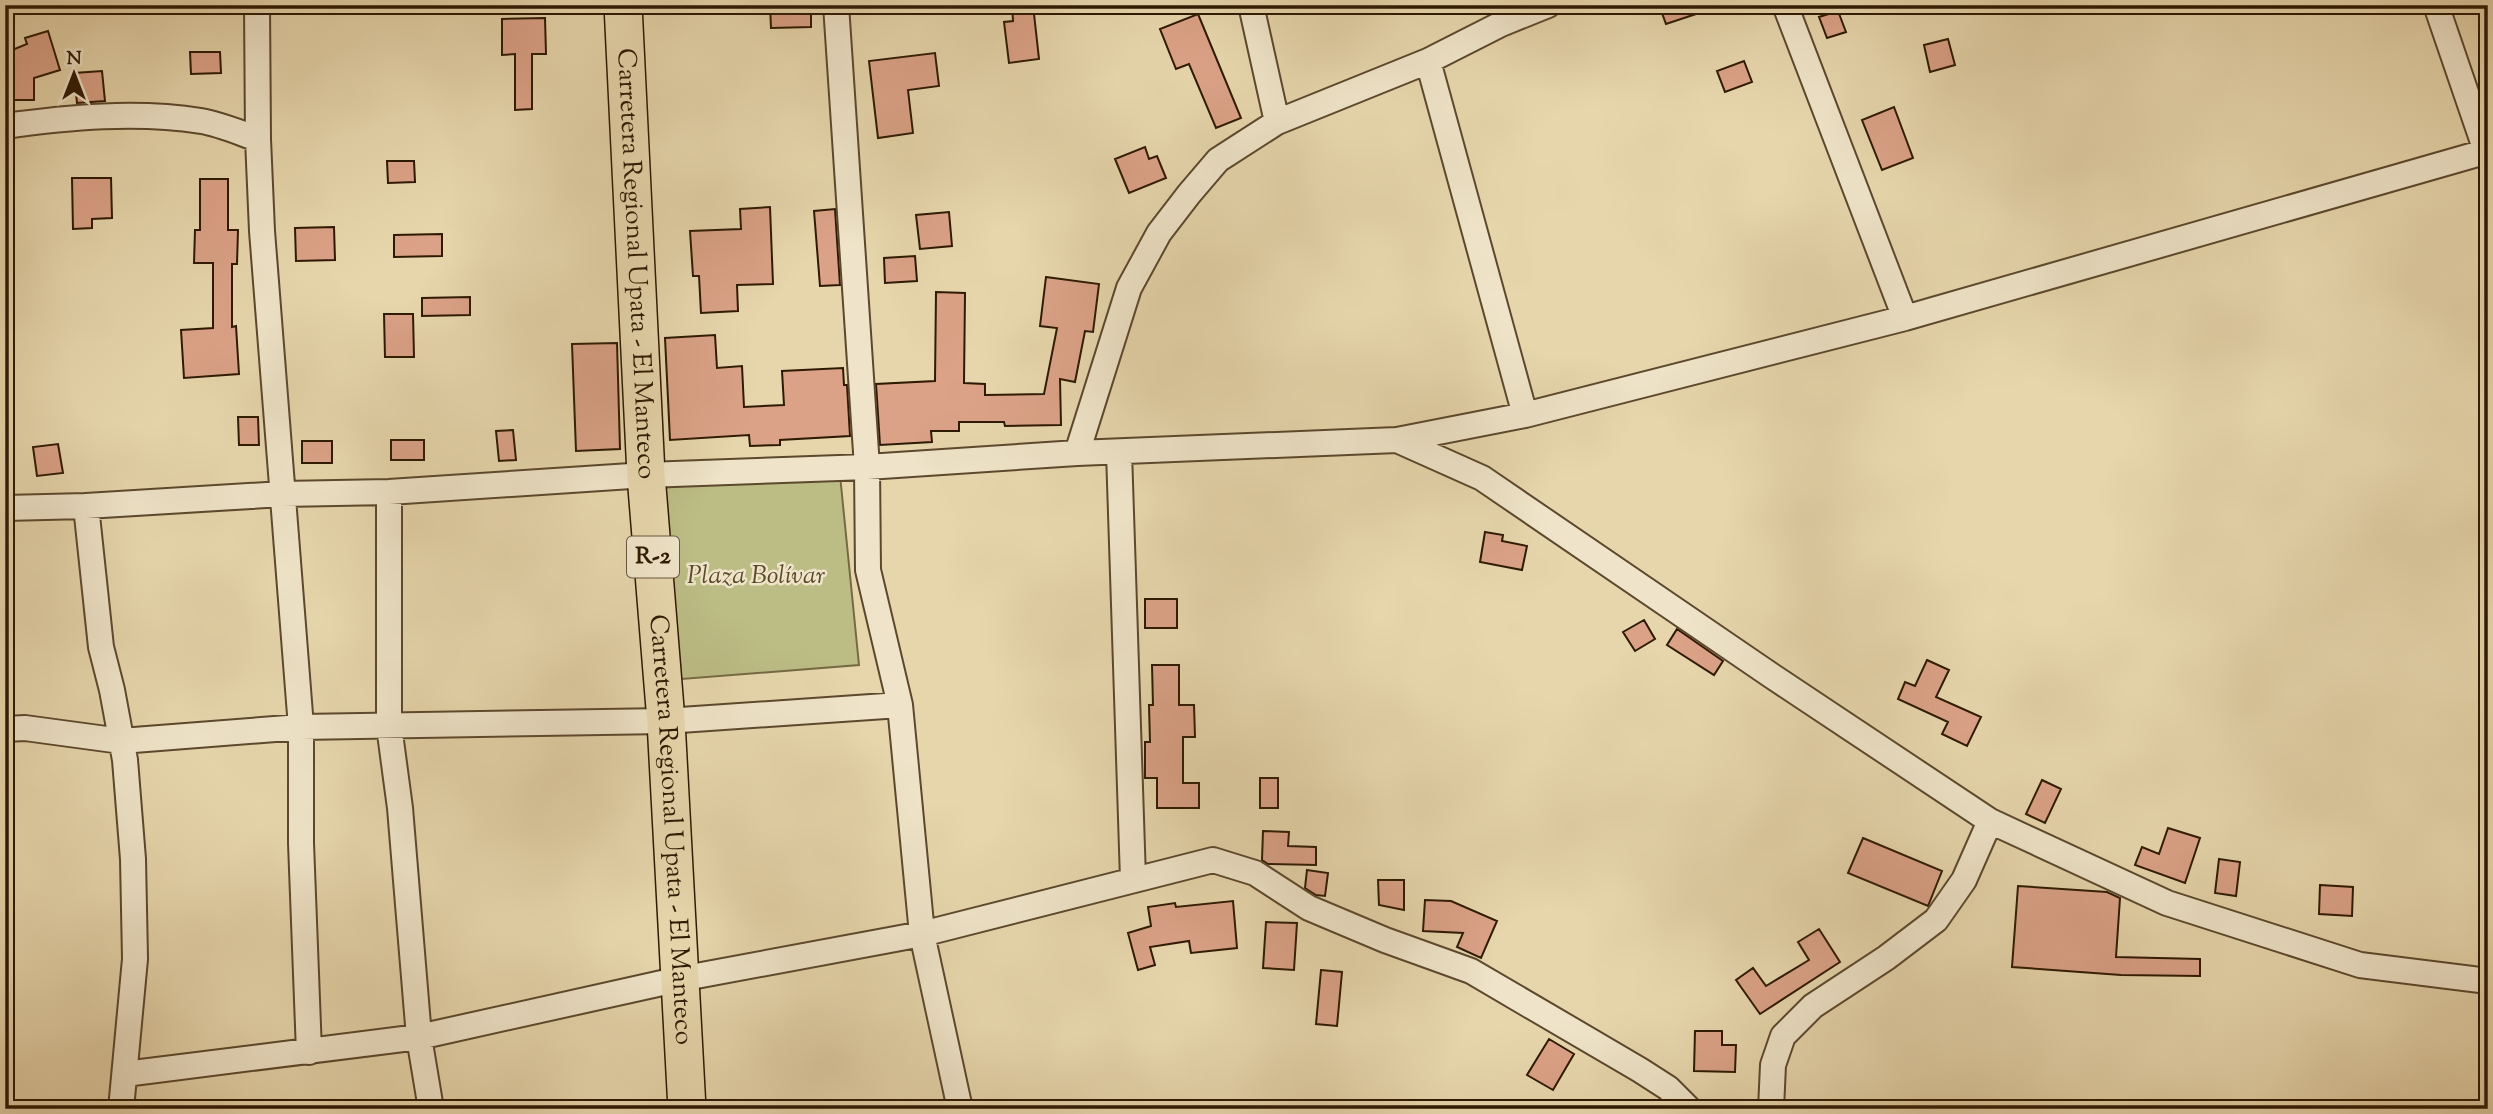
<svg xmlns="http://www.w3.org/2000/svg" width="2493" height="1114" font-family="'Sorts Mill Goudy',serif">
  <rect width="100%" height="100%" fill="#e7d6ac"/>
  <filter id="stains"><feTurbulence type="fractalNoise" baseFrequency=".00286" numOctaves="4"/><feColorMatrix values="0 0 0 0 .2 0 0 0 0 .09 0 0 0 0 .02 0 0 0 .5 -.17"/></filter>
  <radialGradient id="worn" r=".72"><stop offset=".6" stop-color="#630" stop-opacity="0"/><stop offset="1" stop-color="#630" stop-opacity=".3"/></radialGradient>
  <!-- green -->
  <path fill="#bcbc85" stroke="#756a44" stroke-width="2" d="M840 475 859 665 669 680 657 488Z"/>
  <!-- building -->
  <path fill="#dba287" stroke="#2e1903" stroke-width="2" d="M770 5H811V27L771 28Z
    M1012 5H1033L1039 59 1009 63 1004 22 1013 21Z
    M1659 5H1713L1714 8 1666 24Z
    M1838 11 1846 32 1827 38 1819 17Z
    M1198 14 1241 118 1216 128 1189 64 1176 69 1160 29Z
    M545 18 546 54H532V109L515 110V54L502 55V19Z
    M48 31 60 70 34 78V100H9V69L5 71V53L27 44 25 38Z
    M1948 39 1955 65 1930 72 1924 45Z
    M190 52H220L221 73 191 74Z
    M935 53 939 86 908 90 913 133 878 138 869 61Z
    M1744 61 1752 82 1725 92 1717 71Z
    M102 71 105 101 77 103 74 73Z
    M1894 107 1913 158 1882 170 1862 120Z
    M1145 147 1149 159 1157 156 1166 178 1129 193 1115 159Z
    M387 161H414L415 182 388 183Z
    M72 178H111L112 218 92 219V228L73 229Z
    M200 179H228V230H238L237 264H232V327L236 326 239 374 184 378 181 330 213 328V263H194L195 230H200Z
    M770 207 773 284 737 285 738 311 701 313 699 276H693L690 231 741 229 740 209Z
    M835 209 840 285 820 286 814 211Z
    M949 212 952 246 920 249 916 215Z
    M334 227 335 260 296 261 295 228Z
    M442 234V256L394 257V235Z
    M915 256 917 281 885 283 884 258Z
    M1046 277 1099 284 1093 332 1085 331 1075 382 1060 379 1061 425 1005 426 1004 422H959V431H931L932 442 880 445 876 384 935 381 936 292 965 293 964 383 985 384V395L1044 394 1057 328 1040 326Z
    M470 297V315L422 316V298Z
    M384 314H413L414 357H385Z
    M715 335 717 368 742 366 744 407 784 405 782 371 843 368 844 385H847L850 436 780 440V445L750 446 749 435 670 440 665 338Z
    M617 343 620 449 576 451 572 344Z
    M238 417H258L259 445H239Z
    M513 430 516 460 499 461 496 431Z
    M391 440H424V460H391Z
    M302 441H332V463H302Z
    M58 444 63 473 37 476 33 447Z
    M1485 532 1503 535 1502 541 1527 546 1522 570 1480 562Z
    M1145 599H1177V628H1145Z
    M1644 620 1655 639 1635 651 1623 632Z
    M1677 629 1723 661 1714 675 1667 645Z
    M1927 660 1949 670 1936 697 1981 717 1967 746 1942 734 1948 722 1898 699 1905 682 1915 686Z
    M1152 665H1179V705H1194L1195 737H1183V783H1199V808H1157V778H1145V742H1150L1149 705H1153Z
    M1260 778H1278V808H1260Z
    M2042 780 2061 789 2045 823 2026 814Z
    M2168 828 2200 838 2185 883 2135 865 2142 847 2159 854Z
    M1263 831 1289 832 1288 846 1316 847V865L1268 864 1262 860Z
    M1863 838 1942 871 1928 906 1848 873Z
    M2219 859 2240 862 2236 896 2215 893Z
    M1307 870 1328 873 1325 896 1316 895 1305 888Z
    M1378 880H1404V910L1379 905Z
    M2320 885 2353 887 2352 916 2319 914Z
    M2018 886 2107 892 2120 898 2116 957 2200 959V976L2121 975 2012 967Z
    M1425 900 1451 901 1497 921 1481 958 1457 947 1463 933 1423 931Z
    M1233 901 1237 948 1191 953 1189 941 1150 947 1155 965 1138 970 1128 933 1151 926 1148 907 1175 903 1176 907Z
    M1266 922 1297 923 1294 970 1263 968Z
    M1819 929 1840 962 1760 1014 1736 980 1753 968 1766 986 1809 960 1798 942Z
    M1321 970 1342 972 1337 1026 1316 1024Z
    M1695 1031H1722V1045H1736L1735 1072 1694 1071Z
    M1549 1039 1574 1054 1553 1090 1527 1075Z"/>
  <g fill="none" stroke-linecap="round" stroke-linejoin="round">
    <!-- minor casing -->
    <g stroke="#5c482d" stroke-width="28">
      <path id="minor" d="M257 5 258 139 262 231 301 727V843L309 1052
        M836 5 867 467 868 570 900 705 922 934 960 1109
        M1251 5 1277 122
        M1785 5 1905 318
        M2436 5 2486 151
        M1428 61 1525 415
        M5 126C69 117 137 111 201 121 220 124 240 133 258 139
        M1397 440 1482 478 1772 676 1990 821 2167 903 2360 965 2488 981
        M1119 452 1133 879
        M1077 453 1129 288 1159 233 1189 194 1218 160 1277 122 1428 61 1501 24 1548 5
        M389 492V726L400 808 419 1037 431 1109
        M86 506 101 647 112 690 125 760 133 859 135 959 121 1109
        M5 508 86 506 283 494 389 492 646 475 867 467 1077 453 1397 440 1525 415 1905 318 2488 151
        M5 729 25 728 121 741 301 727 666 721 900 705
        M125 1074 419 1037 680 979 922 934 1213 860 1255 873 1309 908 1385 940 1471 971 1640 1070 1668 1088 1689 1109
        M1771 1109 1773 1065 1783 1036 1813 1006 1886 958 1936 920 1964 880 1990 821"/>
    </g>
    <!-- primary casing -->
    <g stroke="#2e1903" stroke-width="40">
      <g id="primary">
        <path id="s1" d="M623 5 646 475 666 721 687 1109"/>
      </g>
    </g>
    <!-- minor -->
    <use href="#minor" stroke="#efe4c9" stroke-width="24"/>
    <!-- primary -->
    <use href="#primary" stroke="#e7d6ac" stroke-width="37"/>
  </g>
  <g text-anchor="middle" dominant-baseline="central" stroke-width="5" stroke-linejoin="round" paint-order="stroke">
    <!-- shield labels -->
    <rect fill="#efe4c9" stroke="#68563e" stroke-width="2" x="627" y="536.5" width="52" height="41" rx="5"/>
    <g font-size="24" font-weight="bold" fill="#2e1903">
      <text x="653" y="557">R-2</text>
    </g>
    <!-- street labels -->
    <g font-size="26" fill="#2e1903" stroke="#efe4c9">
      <text stroke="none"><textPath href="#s1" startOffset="259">Carretera Regional Upata - El Manteco</textPath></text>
      <text stroke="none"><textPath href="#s1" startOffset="826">Carretera Regional Upata - El Manteco</textPath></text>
    </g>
    <!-- park labels -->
    <g font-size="26" font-style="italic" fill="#594a2a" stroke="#efe4c9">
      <text x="756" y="576">Plaza Bolívar</text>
    </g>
  </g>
  <!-- margin -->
  <rect width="2493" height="1114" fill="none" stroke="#e7d6ac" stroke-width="28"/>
  <rect x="7" y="7" width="2479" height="1100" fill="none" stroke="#2e1903" stroke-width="3.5"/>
  <rect x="14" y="14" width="2465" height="1086" fill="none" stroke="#2e1903" stroke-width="2"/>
  <!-- north arrow -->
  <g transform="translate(74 74)" stroke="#efe4c9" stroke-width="5" paint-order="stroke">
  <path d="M0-5L12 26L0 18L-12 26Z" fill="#2e1903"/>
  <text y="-10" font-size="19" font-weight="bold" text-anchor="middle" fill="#2e1903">N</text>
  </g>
  <rect width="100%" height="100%" filter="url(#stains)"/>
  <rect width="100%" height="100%" fill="url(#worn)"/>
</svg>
